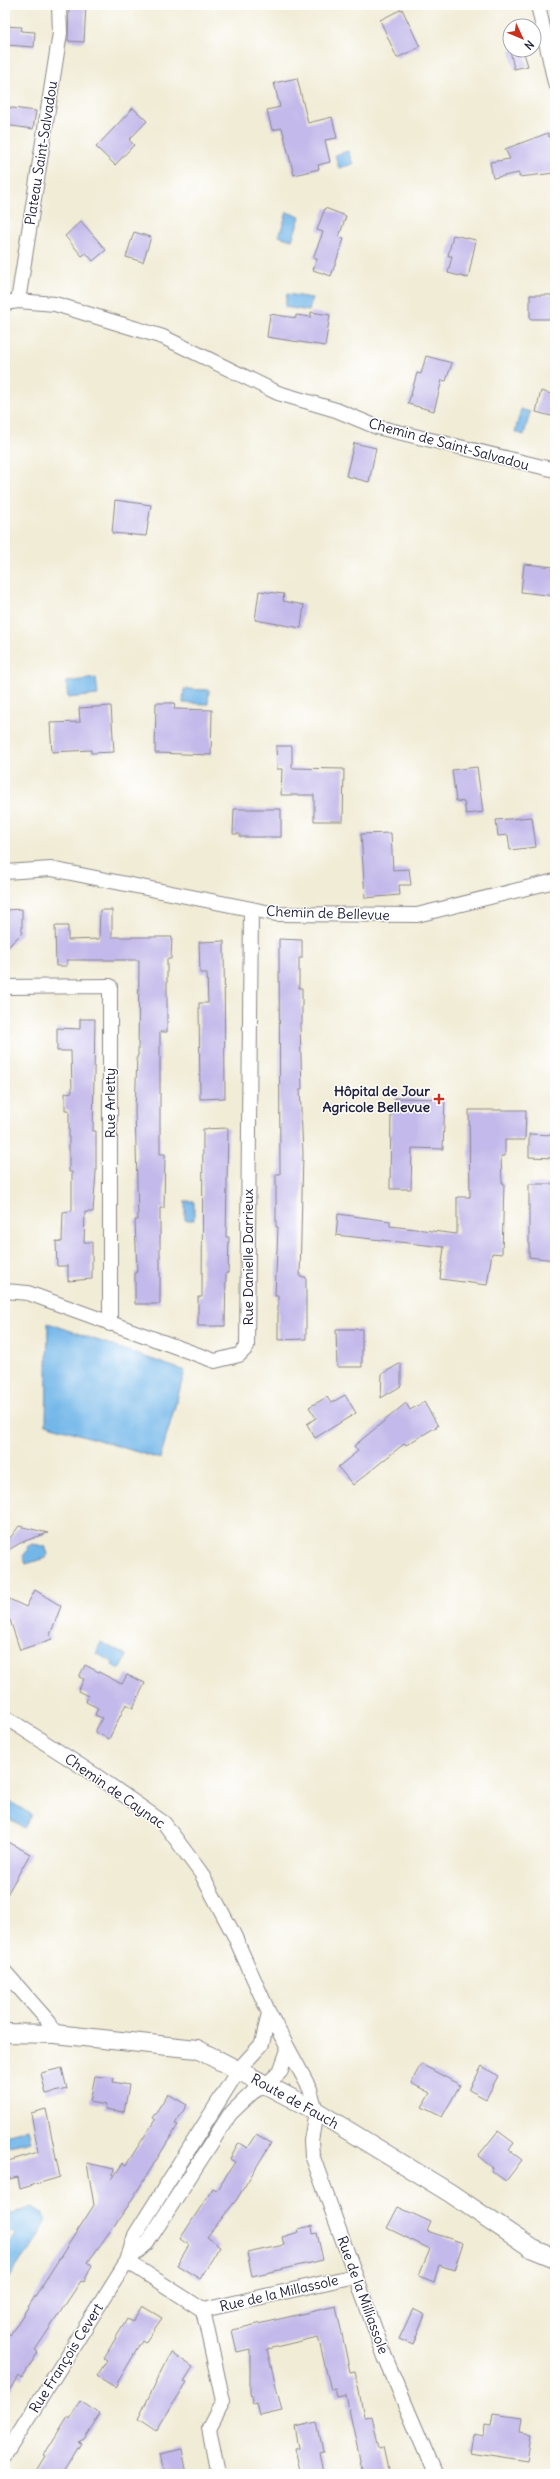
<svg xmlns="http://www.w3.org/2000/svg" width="560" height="2479" font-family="Delius,sans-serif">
  <rect width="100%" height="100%" fill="#fff"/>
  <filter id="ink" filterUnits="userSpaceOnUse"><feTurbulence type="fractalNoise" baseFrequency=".025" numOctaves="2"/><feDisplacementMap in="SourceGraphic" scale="8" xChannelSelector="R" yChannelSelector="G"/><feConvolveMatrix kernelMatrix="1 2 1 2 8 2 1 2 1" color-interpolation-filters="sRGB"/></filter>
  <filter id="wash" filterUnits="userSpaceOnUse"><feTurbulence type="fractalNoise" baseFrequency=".012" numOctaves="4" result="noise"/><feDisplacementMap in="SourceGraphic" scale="16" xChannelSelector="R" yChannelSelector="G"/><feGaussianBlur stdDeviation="0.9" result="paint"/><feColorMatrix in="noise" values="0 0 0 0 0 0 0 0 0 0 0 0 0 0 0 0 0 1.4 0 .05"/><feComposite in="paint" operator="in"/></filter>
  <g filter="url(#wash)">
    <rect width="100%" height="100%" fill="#f1ecd6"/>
    <!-- water -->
    <path fill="#73b7e9" stroke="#4a6c92" d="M348 151 353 164 339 168 335 155Z
      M287 212 300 217 292 240 279 236Z
      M287 294 312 298 309 311 285 307Z
      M521 409 530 412 524 435 515 432Z
      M96 678 98 695 68 698 66 682Z
      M184 689 209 690 208 704 183 703Z
      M185 1201H194V1220H185Z
      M48 1323 185 1371 160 1459 46 1424Z
      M32 1544 45 1546 48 1554 45 1558 26 1564 23 1556 28 1550 27 1547Z
      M101 1642 127 1656 120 1669 112 1665 113 1662 96 1653Z
      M9 1801 32 1815 24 1828 5 1816V1808Z
      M28 2129 31 2141 5 2147V2135Z
      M32 2207 42 2212 46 2222 30 2251 23 2257 10 2277 5 2281V2248L16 2235 13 2231 5 2234V2217Z"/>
    <g id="blocks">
      <!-- building -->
      <path fill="#c3b9ea" d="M69 5H86L84 42 68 41Z
        M402 9 420 47 397 58 380 20Z
        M5 26 22 27 21 31 35 32 34 47 5 45Z
        M510 50H523L528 66 514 69Z
        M297 78 308 123 332 117 337 138 325 140 330 162 318 165 319 169 294 175 282 128 272 130 267 110 280 107 274 83Z
        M5 107 36 111 33 129 5 125Z
        M133 108 147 121 129 140 134 145 115 165 96 147Z
        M548 133 549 137 555 135V173L519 177V173L493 178 490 162 510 159 505 149Z
        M325 208 346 216 339 237 344 239 331 276 313 270 317 259 313 258 323 232 317 230Z
        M81 221 106 250 93 261 86 253 82 256 65 236Z
        M134 232 151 237 143 262 126 257Z
        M453 235 476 240 468 278 448 273 452 256H448Z
        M530 295H555V319H530Z
        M311 312 330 315 325 346 267 337 270 314 296 318V315L311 317Z
        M426 356 452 363 446 381 442 380 434 411 408 404 417 373 421 374Z
        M541 391 555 395V417L536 412Z
        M354 443 376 448 369 482 346 476Z
        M115 500 151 505 146 536 112 533Z
        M524 564 555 567V596L521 592Z
        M259 591 284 594 283 601 304 605 301 628 255 620Z
        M156 703H175L174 709 212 710 211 755 155 753Z
        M111 706 114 752 91 753V750L52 752 50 723 80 722 79 708Z
        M276 746H292V768L344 769 343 821H314V795H281L282 769H277Z
        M477 767 483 812 466 814 464 802 456 801 452 770Z
        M234 809H281V837H240V834H233Z
        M532 817 536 847 510 850 508 835 498 836 496 820Z
        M391 833 393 870 409 869 411 885H399L400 895 365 898 361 834Z
        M22 909V933L5 950V910Z
        M100 910H112V937H172L171 959H167V1032H160V1154H165L164 1208H160V1304H135V1272H137L135 1220H138L135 1110 137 1056H138L139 960H67V966H56L55 926H68V940L99 939Z
        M279 939 302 940V958H299V988H302V1024H300L302 1089H300L303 1153 300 1277H306V1339L278 1340V1296H275L278 1227H276V1174H280Z
        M224 941 225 1098 200 1099 199 1003H208L207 973H200L199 942Z
        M80 1019H95L93 1131H96V1172L93 1212H85L84 1242H92V1279L68 1281V1266H57L56 1241 62 1242 63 1212 72 1211V1172H69V1110H65V1093L72 1092 71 1051H57V1028L80 1029Z
        M395 1098 445 1099 443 1149 412 1148 411 1189H390L391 1109H396Z
        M469 1110H526L525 1140H505V1156H501L502 1183H504L502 1254 492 1253 487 1285 440 1279 444 1247 336 1235 338 1214 390 1221V1226L457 1234V1197H470Z
        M228 1128 226 1237H229L228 1273H226L225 1326H198V1297H202L203 1129Z
        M529 1134 555 1135V1158L529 1157Z
        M529 1184H555V1260L529 1257Z
        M336 1329H362V1367H337Z
        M401 1363V1386L381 1398 382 1374Z
        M345 1395 356 1413 315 1438 307 1424 316 1418 309 1407 327 1397 331 1403Z
        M424 1402 438 1426 406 1445 405 1443 353 1485 338 1467 358 1451 354 1446 406 1403 410 1410Z
        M19 1526 48 1533 22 1542 5 1552V1545Z
        M35 1590 61 1606 50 1635 52 1639 20 1650 10 1620 5 1619V1597L26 1607Z
        M85 1665 122 1684 127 1675 145 1683 133 1708 126 1704 109 1739 95 1732 102 1718 95 1715 98 1708 86 1702 88 1696 78 1691 84 1679 79 1677Z
        M5 1840 30 1854 5 1898Z
        M421 2064 460 2085 442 2117 422 2107 430 2093 411 2083Z
        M482 2066 498 2076 486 2099 469 2090Z
        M62 2068 67 2089 46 2094 41 2073Z
        M95 2076 114 2078 113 2082 129 2085 124 2112 105 2109 106 2105 90 2102Z
        M168 2094 187 2105 175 2124 178 2125 126 2209 88 2262 92 2265 84 2282 81 2281 35 2350 38 2352 22 2378 19 2375 5 2397V2331L10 2335 94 2205 87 2163 114 2169 112 2179 123 2163 126 2165 155 2120 152 2118Z
        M46 2109 60 2177 20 2189 18 2177 5 2180V2162L38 2152 31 2113Z
        M498 2131 514 2143 509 2150 522 2160 506 2181 491 2171 493 2168 478 2156Z
        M256 2134 271 2143 237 2199 207 2237 220 2246 200 2279 177 2265 189 2245 180 2239 213 2188 216 2191 235 2162 230 2159 239 2143 247 2148Z
        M398 2207 431 2222 427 2231 463 2243 454 2270 439 2265 434 2282 419 2276 430 2249 387 2228Z
        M312 2226 313 2234 317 2233 323 2260 252 2276 247 2253 284 2245 282 2237 299 2232 298 2229Z
        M142 2306 162 2318 145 2343 142 2341 115 2387 97 2376 107 2360 104 2358 127 2319 132 2322Z
        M336 2306 350 2372 355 2371 364 2417 372 2416 379 2448 383 2447 389 2474H363L346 2395 337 2397 335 2389 331 2390 318 2337 267 2349 282 2411 260 2416 257 2403 253 2404 250 2393V2349L237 2352 232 2330Z
        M413 2309 425 2315 413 2345 399 2339Z
        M171 2352 193 2367 184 2381 187 2382 156 2431 138 2419Z
        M80 2401 100 2414 84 2439 78 2442 81 2443 62 2474H35L46 2456 44 2455 68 2416 70 2418Z
        M493 2414 522 2418 520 2432 532 2434 528 2461 470 2452 473 2435 484 2437 485 2425 491 2426Z
        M317 2422 323 2452 319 2453 323 2474H301L295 2449 299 2448 295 2427Z
        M182 2449 187 2474H164L160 2454Z"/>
    </g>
  </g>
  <g filter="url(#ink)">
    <use href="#blocks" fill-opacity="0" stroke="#8a8788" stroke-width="1"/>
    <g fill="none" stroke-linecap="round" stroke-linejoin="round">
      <!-- minor casing -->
      <g stroke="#8a8788" stroke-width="16">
        <path id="minor" d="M538 5 555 83
          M18 301 60 33 59 5
          M5 303 18 301 55 304 163 337 278 393 336 410 377 427 555 470
          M5 872 51 869 276 914 417 915 555 881
          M5 987 110 986V1324
          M5 1291 28 1293 215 1361 239 1355 247 1347 251 909
          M5 1717 98 1777 164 1823 201 1873 234 1935 269 2013 310 2089 316 2111 311 2141 312 2155 385 2357 435 2474
          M5 1972 49 2022 55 2034
          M127 2261 135 2235 239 2069 262 2044 269 2013
          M127 2261 203 2310 223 2401 209 2428 218 2474
          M203 2310 355 2276
          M5 2455 127 2261 147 2243 230 2114 253 2092 267 2084 280 2072 288 2050"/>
      </g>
      <!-- tertiary casing -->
      <g stroke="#8a8788" stroke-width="20">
        <path id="tertiary" d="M5 2033 55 2034 197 2049 316 2111 450 2193 533 2249 555 2258"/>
      </g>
      <!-- minor -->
      <use href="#minor" stroke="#fff" stroke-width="14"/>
      <!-- tertiary -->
      <use href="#tertiary" stroke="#fff" stroke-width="18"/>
    </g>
  </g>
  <!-- markers -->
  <path fill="#c8321e" stroke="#fff" stroke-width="1.5" d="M437 1093h4v4h4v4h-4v4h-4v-4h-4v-4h4z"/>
  <g text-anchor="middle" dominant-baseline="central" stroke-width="3" stroke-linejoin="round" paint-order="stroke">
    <!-- street labels -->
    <g font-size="14" fill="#22223b" stroke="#fff">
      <text transform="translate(41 153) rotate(-81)">Plateau Saint-Salvadou</text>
      <text transform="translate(449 444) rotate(15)">Chemin de Saint-Salvadou</text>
      <text transform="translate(328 913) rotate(2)">Chemin de Bellevue</text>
      <text transform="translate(110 1103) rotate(-90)">Rue Arletty</text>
      <text transform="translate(248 1257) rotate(-90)">Rue Danielle Darrieux</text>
      <text transform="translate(115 1791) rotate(35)">Chemin de Caynac</text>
      <text transform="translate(295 2101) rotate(29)">Route de Fauch</text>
      <text transform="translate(279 2293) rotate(-13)">Rue de la Millassole</text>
      <text transform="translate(363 2295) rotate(70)">Rue de la Milliassole</text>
      <text transform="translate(66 2358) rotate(-58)">Rue François Cevert</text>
    </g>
    <!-- poi labels -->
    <g font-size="14" font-weight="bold" fill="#22223b" stroke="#fff" text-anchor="end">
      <text x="430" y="1091">Hôpital de Jour<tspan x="430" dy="16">Agricole Bellevue</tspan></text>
    </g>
  </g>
  <!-- margin -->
  <rect width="560" height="2479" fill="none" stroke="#fff" stroke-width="20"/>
  <!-- north arrow -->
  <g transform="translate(522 38) rotate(134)"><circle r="19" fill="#ffffff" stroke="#a7a7b1"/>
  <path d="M0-3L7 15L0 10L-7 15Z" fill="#c8321e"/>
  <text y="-6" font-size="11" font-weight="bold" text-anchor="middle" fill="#22223b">N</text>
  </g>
</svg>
